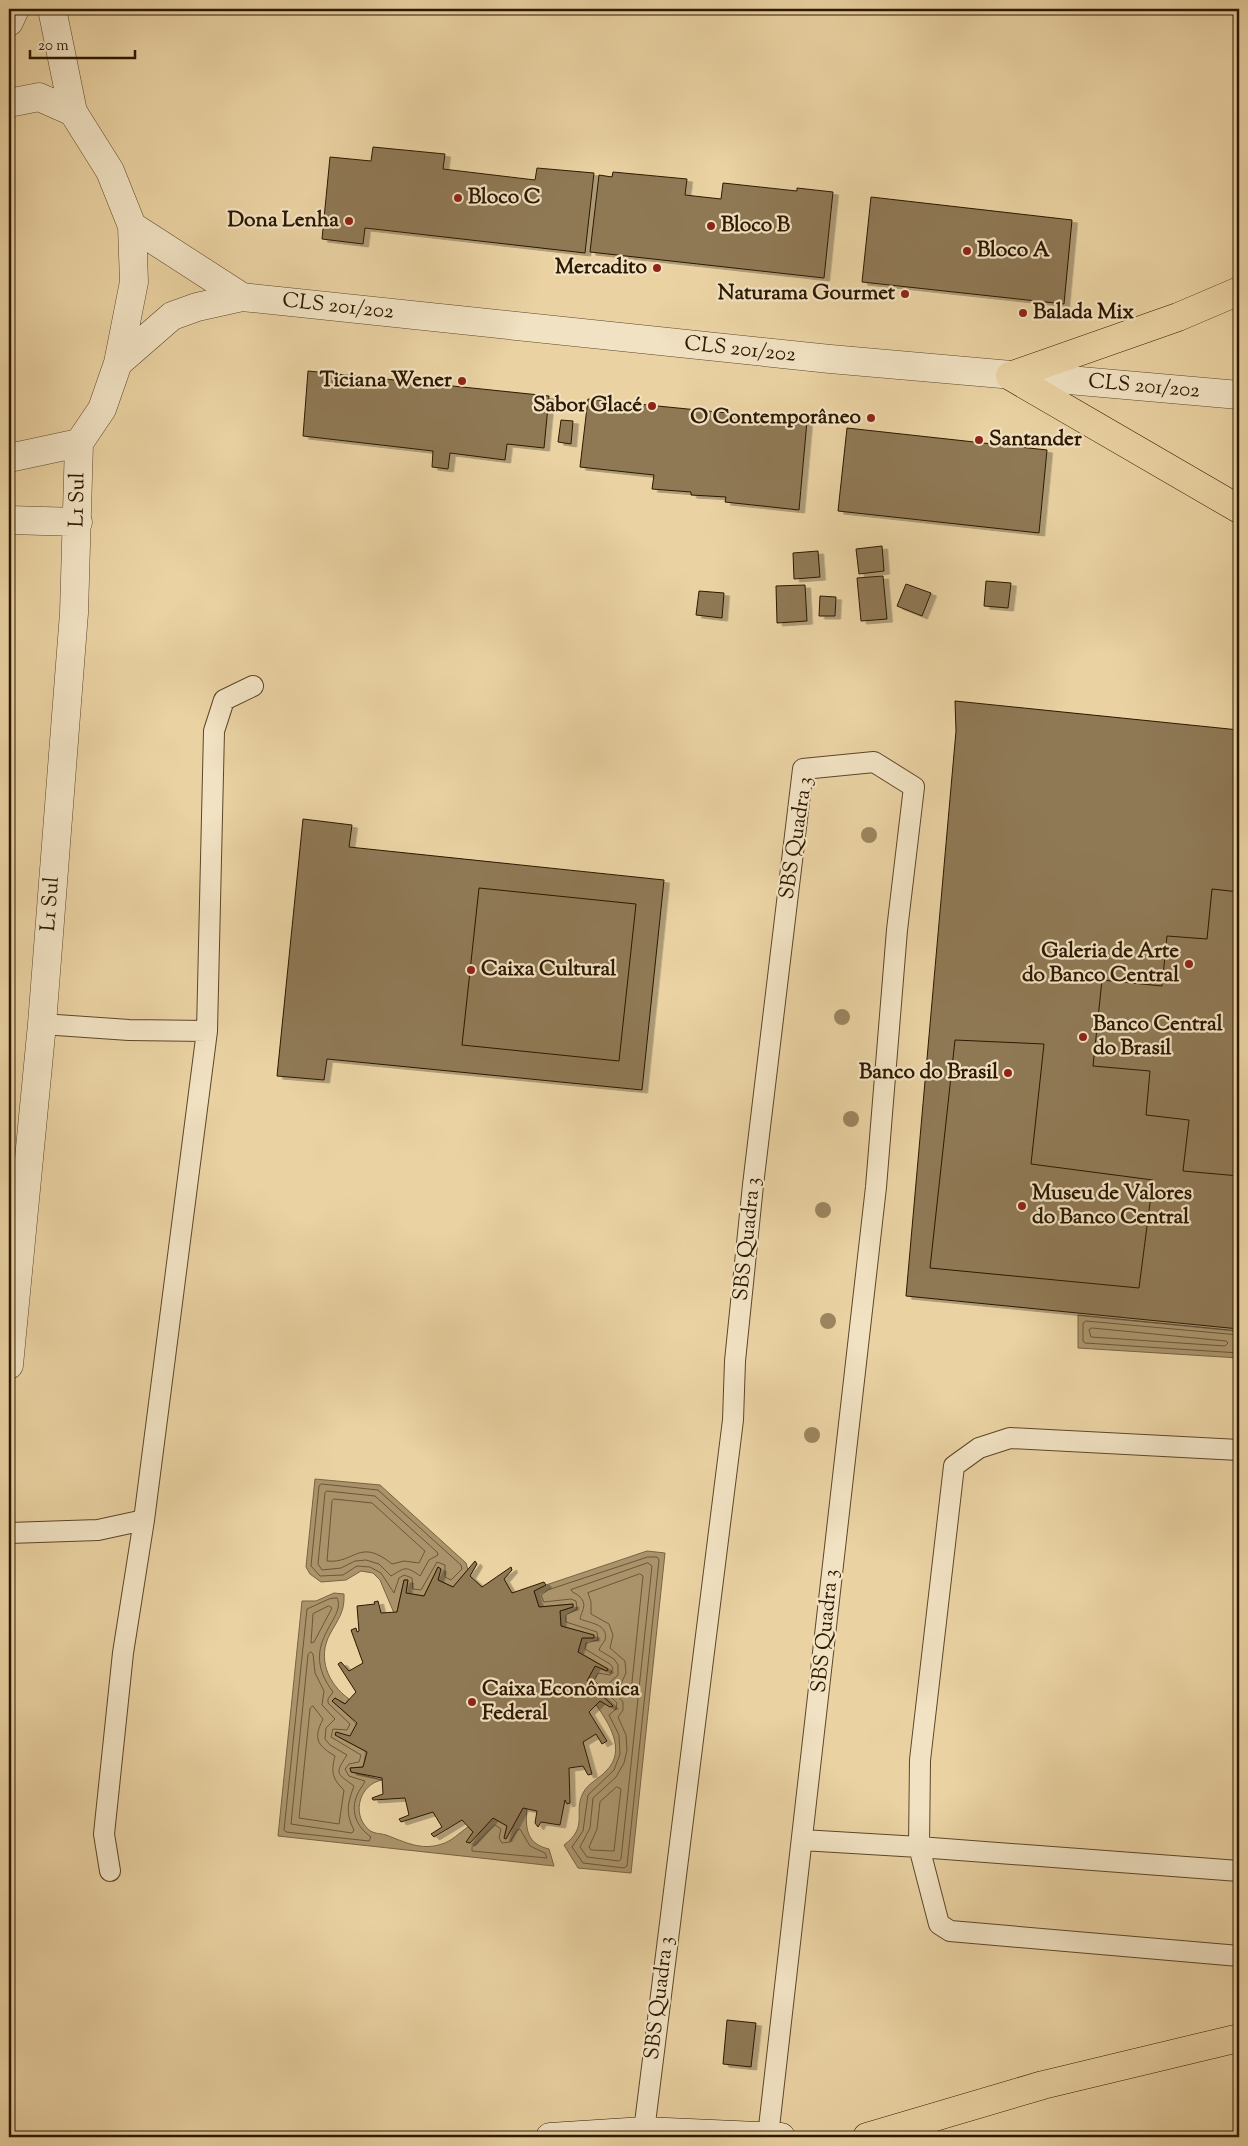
<svg xmlns="http://www.w3.org/2000/svg" width="1248" height="2146" font-family="'Sorts Mill Goudy',serif">
  <defs>
    <filter id="shadow"><feDropShadow dx="5.5" dy="3" stdDeviation="0" flood-color="#0004"/></filter>
  </defs>
  <rect width="100%" height="100%" fill="#ead2a2"/>
  <filter id="stains"><feTurbulence type="fractalNoise" baseFrequency=".004" numOctaves="4"/><feColorMatrix values="0 0 0 0 .2 0 0 0 0 .09 0 0 0 0 .02 0 0 0 .5 -.17"/></filter>
  <radialGradient id="worn" r=".72"><stop offset=".6" stop-color="#630" stop-opacity="0"/><stop offset="1" stop-color="#630" stop-opacity=".3"/></radialGradient>
  <!-- water -->
  <path fill="#aa936b" stroke="#786240" d="M1078 1315 1239 1331V1358L1078 1348Z
    M315 1479 380 1485 466 1563 468 1570 453 1587 438 1580 441 1569 438 1567 424 1596 406 1593 408 1580H404L397 1612 394 1613 380 1580 373 1573 361 1571 346 1580 321 1582 310 1574 306 1567Z
    M647 1551 665 1553 631 1873 578 1868 564 1845C589 1827 573 1812 583 1793 588 1783 599 1779 606 1771 627 1751 609 1723 596 1705L600 1701 610 1707 612 1705 587 1681 595 1666 607 1671 608 1669 578 1652 582 1638H593L594 1635 561 1626 560 1611 573 1607V1604L539 1607 534 1591 546 1585Z
    M334 1593 344 1594C345 1612 338 1619 330 1634 317 1658 328 1684 349 1699L345 1704 335 1698 332 1701C355 1721 372 1734 363 1767L350 1768 351 1772 382 1780C360 1784 351 1813 368 1829 373 1834 379 1833 386 1835 405 1842 421 1851 442 1844 452 1841 459 1833 468 1827L473 1832 467 1842 469 1843 493 1818 507 1826 504 1838 506 1839 523 1808 527 1809C525 1829 527 1844 549 1849L554 1866 278 1836 302 1601H316Z"/>
  <g fill="none" stroke-linecap="round" stroke-linejoin="round">
    <!-- shore -->
    <path stroke="#6c5636" stroke-width="1" d="M1092 1328 1226 1341 1228 1343 1225 1346 1091 1337 1089 1330Z
      M1239 1335 1086 1321 1083 1323V1341L1085 1343 1239 1353
      M322 1484 378 1490 461 1565 462 1569 451 1580 445 1577V1565L437 1562 421 1590 413 1589 412 1578 404 1575 399 1578 394 1593 381 1573 370 1567 357 1566 343 1575 320 1576 311 1566 319 1486Z
      M327 1491 375 1496 437 1552 438 1555 429 1560 420 1576C405 1565 405 1568 391 1576L379 1564 366 1560 355 1561 341 1568 322 1570 318 1564 325 1493Z
      M334 1499 372 1503 425 1551 419 1563 404 1561 392 1564C359 1537 355 1564 327 1561L332 1501Z
      M648 1557H657L659 1560 627 1866 624 1868 583 1863 572 1847 583 1831 588 1795 614 1770 620 1754 619 1735 609 1715 616 1709 617 1703 594 1680 598 1673 610 1675 613 1668 610 1664 585 1649 586 1643 598 1640 597 1632 566 1622V1615L577 1609 576 1601 571 1599 544 1602 541 1595 548 1590Z
      M648 1563 652 1566 621 1859 619 1861 587 1857 580 1847 590 1828 593 1798 616 1777 624 1763 627 1750 626 1735 618 1717 623 1710V1702L608 1684 618 1675V1665L614 1659 599 1650C600 1646 603 1644 605 1640 609 1624 589 1623 580 1619 581 1612 588 1605 580 1597 577 1593 573 1594 571 1590Z
      M640 1574 643 1576 631 1692 628 1694 620 1686 626 1673 625 1661 610 1648 613 1635 609 1624 591 1614V1602L588 1593Z
      M337 1598C348 1619 296 1643 333 1692L328 1699V1703L350 1724 347 1730 333 1729 331 1737 361 1755 359 1762 349 1764 345 1769 349 1776 365 1781C363 1786 359 1790 357 1795 350 1812 357 1827 371 1837L369 1841 286 1832 284 1830 307 1609 329 1599Z
      M329 1606 332 1608 314 1642 311 1643 313 1614Z
      M311 1652 313 1654 315 1673 324 1691 322 1705 335 1719 326 1728 325 1739 330 1745 347 1755C334 1775 337 1773 354 1786 348 1802 345 1813 354 1830L352 1833 291 1824 308 1655Z
      M313 1706 323 1719C313 1739 317 1745 335 1756 331 1771 332 1779 344 1790L339 1824 299 1818 310 1709Z
      M617 1787 621 1789 614 1851 591 1850 589 1847 597 1829 600 1802Z
      M495 1825 501 1829 499 1838 502 1843 510 1842 517 1830 520 1829 530 1846 545 1853 547 1858 472 1851V1848Z"/>
  </g>
  <!-- building -->
  <path fill="#8f7954" stroke="#2d1800" filter="url(#shadow)" d="M373 147 445 154 443 169 535 180 537 168 594 173 585 253 365 228 363 244 322 239 330 157 371 161Z
    M613 172 687 179 685 195 721 199 723 183 797 191V188L833 192 824 278 590 252 599 175 612 177Z
    M871 197 1072 220 1064 304 862 282Z
    M308 371 549 396 544 448 507 444 505 460 450 453 448 469 432 467 433 451 303 436Z
    M588 399 807 421 799 510 725 502 726 497 691 495V492L652 489 654 475 580 467Z
    M561 420 573 421 571 444 558 442Z
    M847 428 1047 450 1039 533 838 511Z
    M882 546 884 571 859 574 856 549Z
    M818 551 820 577 794 579 793 553Z
    M883 576 887 619 861 621 857 578Z
    M986 581 1011 583 1008 608 984 606Z
    M906 584 931 593 922 616 897 606Z
    M805 585 807 621 777 623 776 586Z
    M699 591 724 593 722 618 696 615Z
    M820 596 836 597 835 616H819Z
    M955 701 1239 730V1329L906 1296 956 731Z
    M303 819 352 825 349 847 664 880 642 1090 327 1059 324 1080 277 1076Z
    M479 888 636 904 619 1061 462 1045Z
    M1212 889 1239 892V1176L1183 1171 1189 1120 1146 1115 1150 1071 1093 1066 1102 980 1162 986 1167 936 1207 939Z
    M955 1040 1044 1044 1031 1164 1153 1180 1139 1288 930 1268Z
    M475 1561 477 1564 470 1576 482 1587 511 1567 512 1570 504 1579 512 1593 544 1582 546 1585 534 1591 539 1607 573 1604V1607L560 1611 561 1626 594 1635V1638H582L578 1652 608 1669 607 1671 595 1666 587 1681 613 1706 610 1707 600 1701 589 1712 607 1741 602 1744 596 1734 583 1742 592 1774 588 1775 583 1766 569 1768 570 1803 567 1804 565 1800 560 1825 541 1822 538 1827 535 1823 537 1811 523 1808 506 1839 504 1838 507 1826 493 1818 470 1843 466 1842 473 1832 462 1820 434 1837 431 1834 442 1827 433 1812 401 1822 399 1819 409 1815 405 1798 373 1800 372 1798 383 1794 382 1778 351 1772 350 1768 363 1767 367 1752 335 1735 336 1732 350 1736 357 1723 332 1701 335 1698 345 1704 356 1692 338 1664 341 1662 349 1671 363 1663 351 1630 356 1628 357 1632 359 1631 357 1606 375 1604 374 1602 378 1601 381 1613 397 1612 404 1580H408L406 1593 424 1596 438 1567 441 1569 438 1580 453 1587Z
    M727 2020 756 2023 751 2067 723 2064Z"/>
  <g fill="none" stroke-linecap="round" stroke-linejoin="round">
    <!-- service casing -->
    <g stroke="#5c4628" stroke-width="22">
      <path id="service" d="M42 1024 129 1030 207 1031
        M1239 1450 1010 1438 979 1448 954 1466 920 1760 919 1847 939 1924 950 1931 1239 1956
        M9 1533 98 1530 144 1520
        M802 1840 919 1847 1239 1871
        M110 1871 104 1834 123 1653 144 1520 207 1031 214 731 224 700 253 686
        M644 2131 733 1420 735 1361 753 1185 803 769 874 762 914 787 897 930 876 1187 768 2136"/>
    </g>
    <!-- tertiary casing -->
    <g stroke="#5c4628" stroke-width="29">
      <path id="tertiary" d="M52 9 73 112
        M9 22 15 9
        M9 103 39 97 73 112 110 171 132 226 134 282 118 363 102 409 79 443 9 458
        M132 226 242 297
        M118 363 172 316 197 307 242 297 830 359 1239 395
        M9 520 78 522
        M9 1365 42 1024 74 613 79 443"/>
    </g>
    <!-- secondary casing -->
    <g stroke="#2d1800" stroke-width="29">
      <path id="secondary" d="M550 2137 644 2131 781 2137"/>
    </g>
    <!-- primary casing -->
    <g stroke="#2d1800" stroke-width="29">
      <path id="primary" d="M1010 376 1239 509
        M1010 376 1178 317 1239 291
        M867 2137 1043 2085 1239 2038"/>
    </g>
    <!-- service -->
    <use href="#service" stroke="#f1e2c3" stroke-width="20"/>
    <!-- tertiary -->
    <use href="#tertiary" stroke="#f1e2c3" stroke-width="28"/>
    <!-- secondary -->
    <use href="#secondary" stroke="#f1e2c3" stroke-width="28"/>
    <!-- primary -->
    <use href="#primary" stroke="#ead2a2" stroke-width="28"/>
  </g>
  <!-- trees -->
  <g fill="#9c855f">
    <circle cx="869" cy="835" r="8"/>
    <circle cx="842" cy="1017" r="8"/>
    <circle cx="851" cy="1119" r="8"/>
    <circle cx="823" cy="1210" r="8"/>
    <circle cx="828" cy="1321" r="8"/>
    <circle cx="812" cy="1435" r="8"/>
  </g>
  <!-- markers -->
  <g fill="#8f2418" stroke="#f1e2c3" stroke-width="2">
    <circle cx="458" cy="198" r="5"/>
    <circle cx="349" cy="221" r="5"/>
    <circle cx="711" cy="226" r="5"/>
    <circle cx="967" cy="251" r="5"/>
    <circle cx="657" cy="268" r="5"/>
    <circle cx="905" cy="294" r="5"/>
    <circle cx="1023" cy="313" r="5"/>
    <circle cx="462" cy="381" r="5"/>
    <circle cx="652" cy="406" r="5"/>
    <circle cx="871" cy="418" r="5"/>
    <circle cx="979" cy="440" r="5"/>
    <circle cx="1189" cy="964" r="5"/>
    <circle cx="471" cy="970" r="5"/>
    <circle cx="1083" cy="1037" r="5"/>
    <circle cx="1008" cy="1073" r="5"/>
    <circle cx="1022" cy="1206" r="5"/>
    <circle cx="472" cy="1702" r="5"/>
  </g>
  <g text-anchor="middle" dominant-baseline="central" stroke-width="4.5" stroke-linejoin="round" paint-order="stroke">
    <!-- poi labels -->
    <g font-size="21" font-weight="bold" fill="#2d1800" stroke="#f1e2c3" text-anchor="start">
      <text x="468" y="198">Bloco C</text>
      <text x="339" y="221" text-anchor="end">Dona Lenha</text>
      <text x="721" y="226">Bloco B</text>
      <text x="977" y="251">Bloco A</text>
      <text x="647" y="268" text-anchor="end">Mercadito</text>
      <text x="895" y="294" text-anchor="end">Naturama Gourmet</text>
      <text x="1033" y="313">Balada Mix</text>
      <text x="452" y="381" text-anchor="end">Ticiana Wener</text>
      <text x="642" y="406" text-anchor="end">Sabor Glacé</text>
      <text x="861" y="418" text-anchor="end">O Contemporâneo</text>
      <text x="989" y="440">Santander</text>
      <text x="1179" y="952" text-anchor="end">Galeria de Arte<tspan x="1179" dy="24">do Banco Central</tspan></text>
      <text x="481" y="970">Caixa Cultural</text>
      <text x="1093" y="1025">Banco Central<tspan x="1093" dy="24">do Brasil</tspan></text>
      <text x="998" y="1073" text-anchor="end">Banco do Brasil</text>
      <text x="1032" y="1194">Museu de Valores<tspan x="1032" dy="24">do Banco Central</tspan></text>
      <text x="482" y="1690">Caixa Econômica<tspan x="482" dy="24">Federal</tspan></text>
    </g>
    <!-- street labels -->
    <g font-size="21" fill="#2d1800" stroke="#f1e2c3">
      <text transform="translate(338 307) rotate(6)">CLS 201/202</text>
      <text transform="translate(740 350) rotate(6)">CLS 201/202</text>
      <text transform="translate(1144 387) rotate(5)">CLS 201/202</text>
      <text transform="translate(78 500) rotate(-89)">L1 Sul</text>
      <text transform="translate(797 838) rotate(-81)">SBS Quadra 3</text>
      <text transform="translate(51 904) rotate(-86)">L1 Sul</text>
      <text transform="translate(748 1239) rotate(-84)">SBS Quadra 3</text>
      <text transform="translate(826 1631) rotate(-84)">SBS Quadra 3</text>
      <text transform="translate(660 1998) rotate(-83)">SBS Quadra 3</text>
    </g>
  </g>
  <!-- margin -->
  <rect width="1248" height="2146" fill="none" stroke="#ead2a2" stroke-width="30"/>
  <rect x="10" y="10" width="1228" height="2126" fill="none" stroke="#2d1800" stroke-width="2.5"/>
  <rect x="15" y="15" width="1218" height="2116" fill="none" stroke="#2d1800"/>
  <!-- scale -->
  <path d="M30 50v8h105v-8" fill="none" stroke="#2d1800" stroke-width="2.5"/>
  <text x="38" y="50" font-size="15" fill="#2d1800" stroke="#f1e2c3" stroke-width="4" paint-order="stroke">20 m</text>
  <rect width="100%" height="100%" filter="url(#stains)"/>
  <rect width="100%" height="100%" fill="url(#worn)"/>
</svg>
